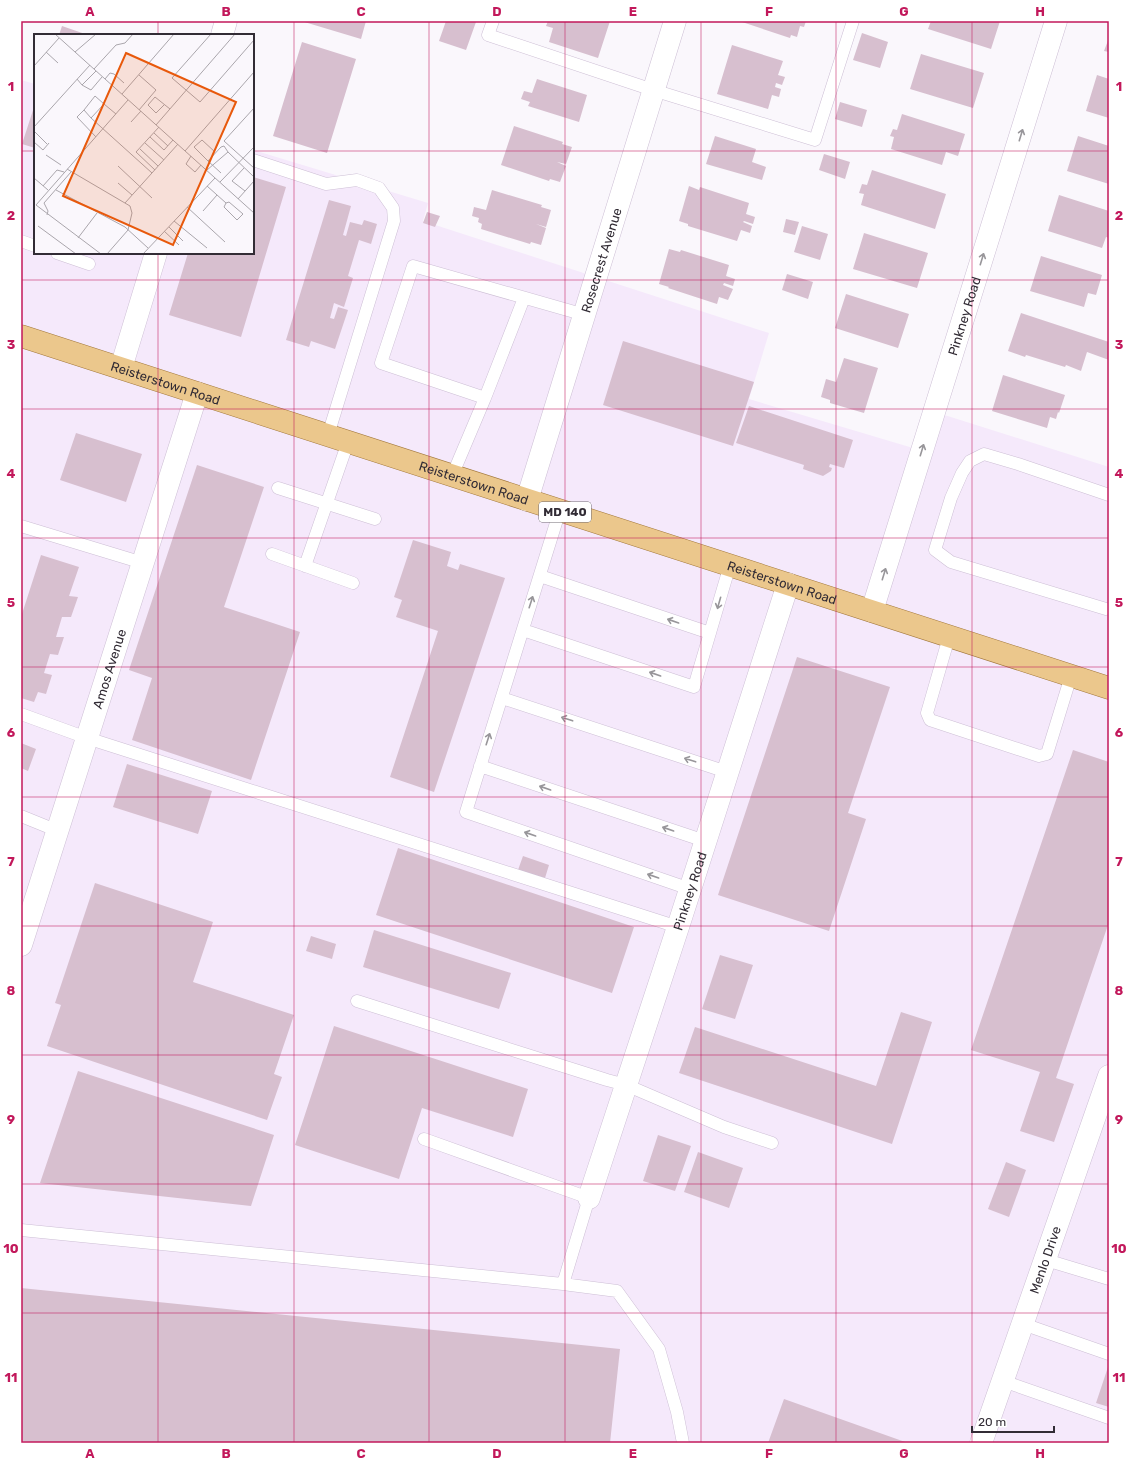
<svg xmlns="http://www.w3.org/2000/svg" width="1130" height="1464" font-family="Rubik,sans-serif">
  <rect width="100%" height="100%" fill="#faf7fc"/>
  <!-- built -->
  <path fill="#f5e9fb" d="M21 80 35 84V253H253V150L428 203 423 221 769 333 749 399 923 451 935 412 1109 467V1443H21Z"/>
  <!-- building -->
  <path fill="#d7bfcf" d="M301 21H366L361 39Z
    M446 21 476 22 466 50 439 41Z
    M548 21H610L598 58 549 42 553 28 546 26Z
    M739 21H806L804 27 800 26 797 37 791 35 790 38Z
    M931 21H1000L991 49 928 29Z
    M62 26 88 35H59Z
    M862 33 888 42 880 68 853 60Z
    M1109 38V52L1104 51Z
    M302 42 356 59 327 153 273 136Z
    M732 45 783 61 778 75 785 77 782 85 776 83 775 87 781 89 779 97 772 95 768 109 717 94Z
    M921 54 984 73 973 108 910 89Z
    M1097 75 1109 79V118L1086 111Z
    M537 79 587 95 579 122 528 106 530 102 521 99 524 91 532 93Z
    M840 102 867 110 862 127 835 119Z
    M35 104V148L22 144Z
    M902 114 965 134 958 156 946 152 942 165 891 149 894 137 890 136 893 129 897 130Z
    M514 126 563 142 562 144 572 147 566 164 557 162 566 166 560 182 550 179 549 181 501 165Z
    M715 136 756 149 752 162 766 167 762 180 706 164Z
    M1078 136 1109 146V184L1067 171Z
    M824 154 850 162 845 179 819 170Z
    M872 170 946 194 935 229 861 205 864 194 859 193 862 184 867 185Z
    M253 177 286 187 241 337 169 315 188 253H253Z
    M689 186 699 190 700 187 749 203 746 214 755 217 753 224 744 221 743 222 752 226 750 233 741 230 737 241 688 226V224L679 221Z
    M492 190 542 205 541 207 551 210 546 227 536 224 546 228 541 245 531 242 530 244 481 229 482 224 478 222 479 218 472 216 474 207 486 210Z
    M1059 195 1109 211V238L1106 237 1102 248 1048 231Z
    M329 200 351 206 343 235 346 236 350 222 362 225 364 220 377 224 371 244 359 240 348 276 353 278 344 307 334 303 330 318 334 319 338 307 348 310 335 349 311 341 309 347 286 340Z
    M427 212 440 216 435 227 423 223Z
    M786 219 799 222 795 235 783 232Z
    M802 226 828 234 820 260 794 252Z
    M864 233 928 253 917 288 853 269Z
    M669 249 680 252 681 250 729 265 726 276 735 279 733 286 724 283 723 285 733 289 728 300 719 297 717 304 668 288 669 287 659 284Z
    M1041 256 1102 275 1096 295 1088 293 1084 307 1030 291Z
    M787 274 813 282 808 299 782 290Z
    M846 294 909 314 898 348 835 328Z
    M1021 313 1109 342V360L1087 352 1081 371 1066 365 1065 367 1026 355 1025 357 1008 351Z
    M623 341 754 382 733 446 603 405Z
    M844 358 878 368 864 413 830 403V400L821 397 826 379 836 382Z
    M1003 375 1065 395 1059 413 1058 412 1056 419 1050 417 1047 428 992 411Z
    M749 406 853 440 844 468 830 464 829 467 832 468 831 471 823 476 803 469 804 465 736 443Z
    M76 433 142 454 126 502 60 480Z
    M197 465 264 487 224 607 300 632 251 780 132 740 152 678 129 670Z
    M413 540 451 552 447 566 458 570 460 564 505 578 434 792 390 777 438 631 396 617 402 600 394 597Z
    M41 555 79 567 69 596 78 597 71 617H62L56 637H64L58 655 50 654 44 673 52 675 46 694 38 692 34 702 21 698V617Z
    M797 657 890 687 848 813 866 819 829 931 718 895Z
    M21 743 36 749 28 771 21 768Z
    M1073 750 1109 762V922L1056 1078 1074 1084 1054 1142 1020 1131 1040 1072 971 1050Z
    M127 764 212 791 198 834 113 807Z
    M398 848 634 927 612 993 376 915Z
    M523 856 549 865 545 878 518 870Z
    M95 883 213 922 193 982 294 1015 274 1074 282 1077 267 1120 47 1046 61 1005 55 1003Z
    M374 930 511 973 499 1009 363 967Z
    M311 936 336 944 332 959 306 951Z
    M720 955 753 965 735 1019 702 1009Z
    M901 1012 932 1022 892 1144 679 1073 695 1027 876 1086Z
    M334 1026 528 1089 513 1137 422 1108 399 1179 295 1145Z
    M78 1071 274 1135 251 1206 40 1183Z
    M658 1135 691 1146 675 1191 643 1181Z
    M698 1152 743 1168 729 1208 684 1192Z
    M1006 1162 1026 1170 1009 1217 988 1209Z
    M21 1288 620 1349 610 1443H42L21 1441Z
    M1108 1367 1109 1368V1407L1096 1403Z
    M784 1399 908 1443H768Z"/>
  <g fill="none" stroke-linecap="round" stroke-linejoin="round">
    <!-- service casing -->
    <g stroke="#cdbfd5" stroke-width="13">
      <path id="service" d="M493 21 488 35 653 90 815 140 853 21
        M253 160 326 184 357 180 379 188 393 208 394 221 328 435
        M21 241 35 246
        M57 253 89 264
        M524 298 485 398 381 363 413 266 585 315
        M452 476 485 398
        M278 488 375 519
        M560 510 466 812 690 889
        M21 526 143 563
        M272 554 353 583
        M305 566 348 442
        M540 576 710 633
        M1106 609 951 562 935 550 951 498 962 473 970 461 984 454 1018 464 1109 495
        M523 630 694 687 730 565
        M949 637 927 713 930 720 1039 756 1047 754 1071 676
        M502 698 727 772
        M21 714 87 738 678 927
        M480 766 705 841
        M21 816 58 831
        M357 1001 607 1080 626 1085 724 1127 772 1143
        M424 1139 589 1198 563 1284
        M21 1230 563 1284 617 1291 659 1349 677 1412 683 1443
        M1046 1260 1109 1279
        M1023 1324 1109 1354
        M1003 1381 1109 1418"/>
    </g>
    <!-- minor casing -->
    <g stroke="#cdbfd5" stroke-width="23">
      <g id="minor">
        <path d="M222 35 226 21"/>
        <path d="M121 368 156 253"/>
        <path id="s1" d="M527 500 675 21"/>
        <path id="s2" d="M872 611 1056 21"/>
        <path id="s3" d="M21 945 197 393"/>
        <path id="s4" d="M589 1198 678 927 788 584"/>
        <path id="s5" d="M981 1443 1109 1076"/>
      </g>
    </g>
    <!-- primary casing -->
    <g stroke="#a2783c" stroke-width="23">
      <g id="primary">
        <path id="s6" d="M21 336 1109 688"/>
      </g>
    </g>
    <!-- service -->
    <use href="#service" stroke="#fff" stroke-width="12"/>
    <!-- minor -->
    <use href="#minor" stroke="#fff" stroke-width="22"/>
    <!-- primary -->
    <use href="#primary" stroke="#ebc78c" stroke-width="22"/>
  </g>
  <!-- one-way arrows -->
  <defs><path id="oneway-shaft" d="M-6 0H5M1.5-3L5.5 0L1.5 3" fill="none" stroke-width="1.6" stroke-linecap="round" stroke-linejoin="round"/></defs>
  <g stroke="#98969a">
    <use href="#oneway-shaft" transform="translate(1021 135) rotate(-73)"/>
    <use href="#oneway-shaft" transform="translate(982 259) rotate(-73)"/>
    <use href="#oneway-shaft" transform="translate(922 450) rotate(-73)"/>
    <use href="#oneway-shaft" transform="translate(884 574) rotate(-73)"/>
    <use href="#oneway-shaft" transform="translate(531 602) rotate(-72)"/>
    <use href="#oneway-shaft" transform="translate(719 603) rotate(106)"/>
    <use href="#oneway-shaft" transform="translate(673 621) rotate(-161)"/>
    <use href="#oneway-shaft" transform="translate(655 674) rotate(-161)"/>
    <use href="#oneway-shaft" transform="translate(567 719) rotate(-162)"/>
    <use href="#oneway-shaft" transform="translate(488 739) rotate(-72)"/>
    <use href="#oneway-shaft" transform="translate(690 760) rotate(-162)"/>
    <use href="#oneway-shaft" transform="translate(545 788) rotate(-161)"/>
    <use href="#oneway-shaft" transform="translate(668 829) rotate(-161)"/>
    <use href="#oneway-shaft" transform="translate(530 834) rotate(-161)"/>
    <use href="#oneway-shaft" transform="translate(653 876) rotate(-161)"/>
  </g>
  <!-- grid -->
  <path fill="none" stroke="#c2185b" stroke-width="1" stroke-opacity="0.55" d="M158 21V35M294 21V1443M429 21V1443M565 21V1443M701 21V1443M836 21V1443M972 21V1443M21 151H35M253 151H1109M158 253V1443M21 280H1109M21 409H1109M21 538H1109M21 667H1109M21 797H1109M21 926H1109M21 1055H1109M21 1184H1109M21 1313H1109"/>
  <g text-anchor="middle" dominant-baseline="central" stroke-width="3" stroke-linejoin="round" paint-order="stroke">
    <!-- shield labels -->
    <rect fill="#fff" stroke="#706b72" stroke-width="1" x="539" y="502" width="52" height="20" rx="3"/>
    <g font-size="12" font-weight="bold" fill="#322c35">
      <text x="565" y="512">MD 140</text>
    </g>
    <!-- street labels -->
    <g font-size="13" fill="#322c35" stroke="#fff">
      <text stroke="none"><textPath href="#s1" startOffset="251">Rosecrest Avenue</textPath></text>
      <text stroke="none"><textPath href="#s2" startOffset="309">Pinkney Road</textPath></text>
      <text stroke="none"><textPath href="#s6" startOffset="152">Reisterstown Road</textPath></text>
      <text stroke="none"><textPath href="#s6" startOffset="476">Reisterstown Road</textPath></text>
      <text stroke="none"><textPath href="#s6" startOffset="800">Reisterstown Road</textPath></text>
      <text stroke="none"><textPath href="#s3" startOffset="290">Amos Avenue</textPath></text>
      <text stroke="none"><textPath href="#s4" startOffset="323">Pinkney Road</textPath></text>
      <text stroke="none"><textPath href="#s5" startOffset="194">Menlo Drive</textPath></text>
    </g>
  </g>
  <!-- overview -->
  <g transform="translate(34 34)">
    <rect width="220" height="220" fill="#faf7fc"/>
    <path fill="none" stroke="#aaa6ac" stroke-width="1" d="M21 0 220 179M177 0 138 44 166 68 220 6M12 18 24 29M41 18 62 0M0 32 25 4M60 35 82 11 91 9 99 0M105 41 122 56 105 76M43 45 48 51 62 37M71 45 76 39 80 40 90 49M48 51 57 56 68 43M88 60 140 0M130 71 122 79 114 71 121 63 136 75M220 74 190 107 220 134M50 76 43 83 62 103M82 80 70 70 57 84 118 139M57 84 50 76 61 62 70 70M97 88 107 77M122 91 201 0M0 93 56 31M0 97 13 110M120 99 134 112M116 103 130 116 139 106M0 108 9 116 15 109M111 109 130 126M106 115 124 132M151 117 220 38M12 121 27 131M157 122 152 130 161 138 167 131M174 127 160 113 168 106 181 118M84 132 118 164M210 134 198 147 211 157M33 135 96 172 98 179 94 196 73 220M121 136 102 118 125 93M173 136 194 118 220 143M187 139 174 127 187 113 190 112 194 118M0 144 14 156M186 148 220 113M84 149 98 161M9 152 23 136 30 138M173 152 192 169 195 168 209 180 203 186 190 173 192 169M22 156 91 193 114 214M204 165 220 147M91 169 144 110M153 173 191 208M169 177 183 161M13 181 14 177 10 169 37 138M140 187 173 214M4 192 42 220M135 193 149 207M130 197 145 211M44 204 63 179M67 220 2 171 94 66M109 220 181 144"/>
    <path fill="#e8590c" fill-opacity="0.15" stroke="#e8590c" stroke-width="2" d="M92 19 202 68 139 211 29 162Z"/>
    <rect width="220" height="220" fill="none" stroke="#322c35" stroke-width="2"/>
  </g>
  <!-- border -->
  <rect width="1130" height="1464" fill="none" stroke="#ffffff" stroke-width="44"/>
  <!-- scale -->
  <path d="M972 1426v6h82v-6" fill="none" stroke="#322c35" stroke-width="2"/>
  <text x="978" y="1426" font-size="12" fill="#322c35" stroke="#ffffff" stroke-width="3" paint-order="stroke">20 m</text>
  <rect x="22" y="22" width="1086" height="1420" fill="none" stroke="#c2185b" stroke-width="1.5"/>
  <g font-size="13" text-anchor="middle" font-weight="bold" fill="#c2185b">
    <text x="90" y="16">A</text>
    <text x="226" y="16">B</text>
    <text x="361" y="16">C</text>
    <text x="497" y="16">D</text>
    <text x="633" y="16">E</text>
    <text x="769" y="16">F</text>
    <text x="904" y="16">G</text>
    <text x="1040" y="16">H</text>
    <text x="11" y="91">1</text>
    <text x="1119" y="91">1</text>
    <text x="11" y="220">2</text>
    <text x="1119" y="220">2</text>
    <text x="11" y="349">3</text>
    <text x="1119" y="349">3</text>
    <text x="11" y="478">4</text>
    <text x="1119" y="478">4</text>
    <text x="11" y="607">5</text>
    <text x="1119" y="607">5</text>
    <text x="11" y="737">6</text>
    <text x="1119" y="737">6</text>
    <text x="11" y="866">7</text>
    <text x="1119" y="866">7</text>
    <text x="11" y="995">8</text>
    <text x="1119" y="995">8</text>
    <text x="11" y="1124">9</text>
    <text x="1119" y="1124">9</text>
    <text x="11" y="1253">10</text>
    <text x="1119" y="1253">10</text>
    <text x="11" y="1382">11</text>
    <text x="1119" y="1382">11</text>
    <text x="90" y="1458">A</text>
    <text x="226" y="1458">B</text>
    <text x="361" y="1458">C</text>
    <text x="497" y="1458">D</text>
    <text x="633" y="1458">E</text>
    <text x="769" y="1458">F</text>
    <text x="904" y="1458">G</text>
    <text x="1040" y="1458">H</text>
  </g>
</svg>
